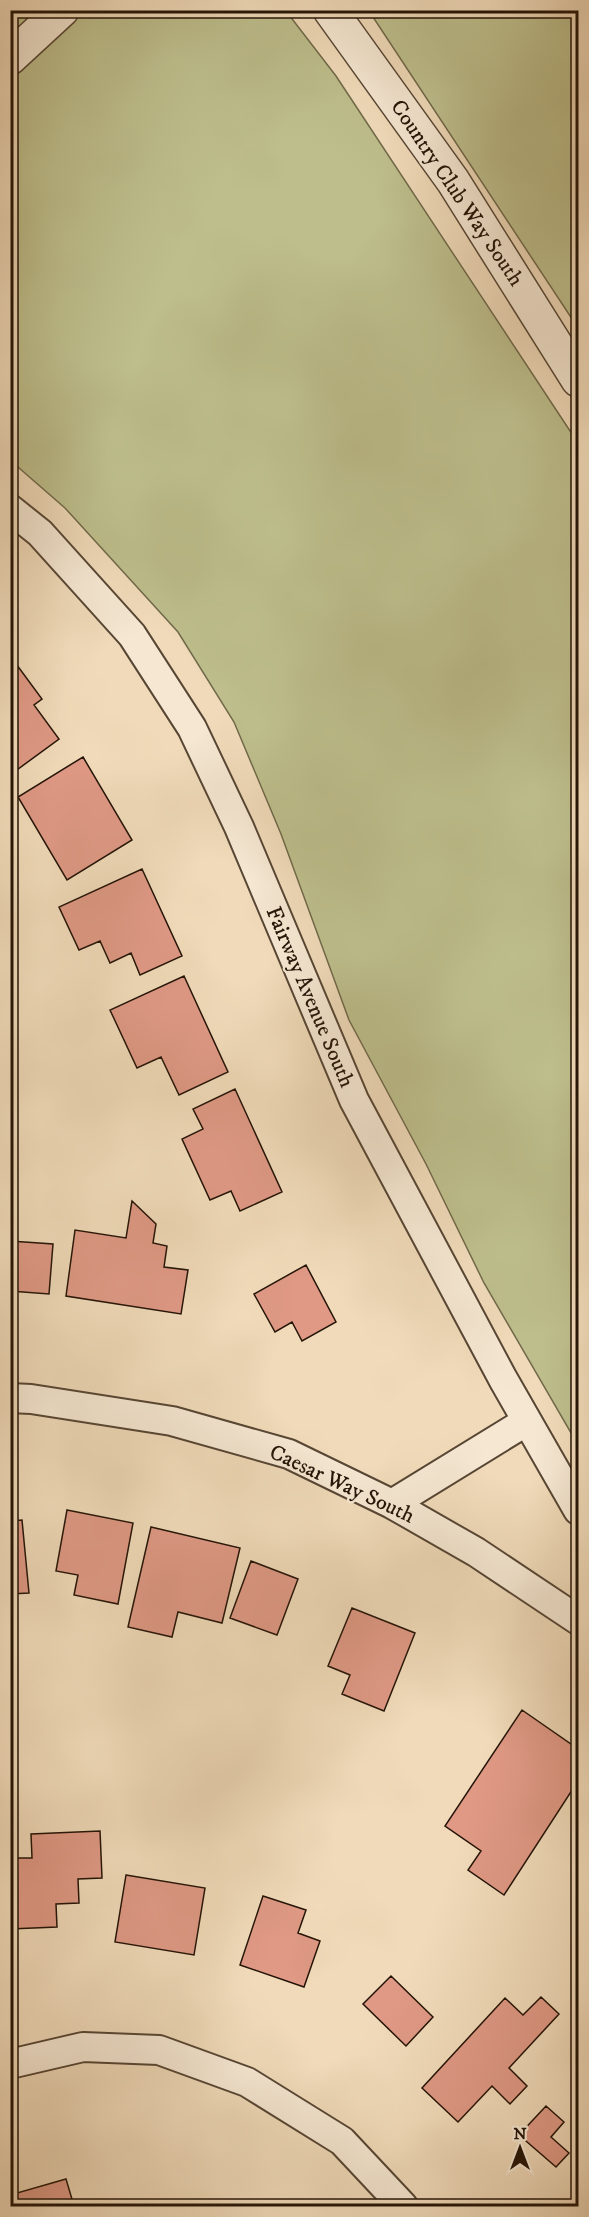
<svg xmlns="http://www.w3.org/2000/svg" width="589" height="2217" font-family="'IM FELL DW Pica',serif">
  <rect width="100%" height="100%" fill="#f0dab9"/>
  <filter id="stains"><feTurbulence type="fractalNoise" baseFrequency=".00333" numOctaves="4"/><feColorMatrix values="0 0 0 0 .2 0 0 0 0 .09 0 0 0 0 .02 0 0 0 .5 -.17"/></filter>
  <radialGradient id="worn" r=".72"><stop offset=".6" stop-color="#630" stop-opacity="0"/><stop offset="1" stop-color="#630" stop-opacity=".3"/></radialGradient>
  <!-- green -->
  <path fill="#bdbe8c" stroke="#70694a" stroke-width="1.5" d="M11 11H286L336 76 578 443V1445L484 1283 426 1164 349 1020 281 834 234 722 178 632 65 508 11 461Z
    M369 11H578V328Z"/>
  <!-- building -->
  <path fill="#df9985" stroke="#241407" stroke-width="1.5" d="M11 657 42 699 34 705 59 739 10 775Z
    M83 757 132 840 67 880 18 797Z
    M142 869 182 956 140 975 131 953 110 963 100 941 79 950 59 907Z
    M184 976 228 1072 179 1095 161 1057 137 1068 110 1010Z
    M235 1089 282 1192 240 1211 231 1191 210 1200 182 1139 203 1129 193 1109Z
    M132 1201 156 1224 153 1243 167 1246 164 1267 188 1270 181 1314 66 1296 75 1230 126 1238Z
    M10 1241 53 1244 49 1294 10 1291Z
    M306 1265 336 1322 302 1341 292 1322 275 1332 254 1294Z
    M67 1510 133 1523 118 1604 74 1595 78 1575 56 1571Z
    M22 1520 29 1593 10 1594V1521Z
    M151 1527 240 1548 222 1623 178 1612 172 1637 128 1627Z
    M251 1561 298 1579 277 1635 230 1618Z
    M352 1608 415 1633 384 1711 342 1694 350 1675 328 1666Z
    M522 1710 578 1749V1781L504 1895 468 1870 481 1851 445 1826Z
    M100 1831 102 1878 78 1879 79 1903 56 1904 57 1927 10 1929V1858H32L31 1834Z
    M126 1875 205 1888 194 1955 115 1942Z
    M263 1896 306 1910 298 1933 320 1941 304 1987 240 1965Z
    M391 1976 433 2017 406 2046 363 2004Z
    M541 1997 559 2014 509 2068 527 2086 510 2104 492 2086 458 2122 422 2088 505 1998 523 2015Z
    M546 2106 564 2122 551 2137 569 2153 556 2167 519 2135Z
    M66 2179 74 2206H10V2195Z"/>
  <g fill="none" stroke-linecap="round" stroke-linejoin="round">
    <!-- minor casing -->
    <g stroke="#574634" stroke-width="32">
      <path id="minor" d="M10 509 40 533 132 635 192 728 239 827 354 1100 503 1379 578 1510
        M10 1398 31 1399 172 1421 289 1454 392 1504 476 1552 578 1620
        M392 1504 527 1421
        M10 2064 83 2047 159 2050 247 2082 342 2141 403 2206"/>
    </g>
    <!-- tertiary casing -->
    <g stroke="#574634" stroke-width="36">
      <path id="tertiary" d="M330 10 453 181 578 380
        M10 58 62 10"/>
    </g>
    <!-- minor -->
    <use href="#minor" stroke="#f5e7d2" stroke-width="28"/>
    <!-- tertiary -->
    <use href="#tertiary" stroke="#f5e7d2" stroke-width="33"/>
  </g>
  <g text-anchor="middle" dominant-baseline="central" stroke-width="4.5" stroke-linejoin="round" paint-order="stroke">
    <!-- street labels -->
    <g font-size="22" fill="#241407" stroke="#f5e7d2">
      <text transform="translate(457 193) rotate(56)">Country Club Way South</text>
      <text transform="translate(310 997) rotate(67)">Fairway Avenue South</text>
      <text transform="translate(342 1484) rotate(25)">Caesar Way South</text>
    </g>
  </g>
  <!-- margin -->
  <rect width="589" height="2217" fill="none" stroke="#f0dab9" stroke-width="36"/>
  <rect x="12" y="12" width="565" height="2193" fill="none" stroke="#241407" stroke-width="3"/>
  <rect x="18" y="18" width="553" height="2181" fill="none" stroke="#241407" stroke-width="1.5"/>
  <!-- north arrow -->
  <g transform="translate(520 2148)" stroke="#f5e7d2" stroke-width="4.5" paint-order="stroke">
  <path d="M0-4.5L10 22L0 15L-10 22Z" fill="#241407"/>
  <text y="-9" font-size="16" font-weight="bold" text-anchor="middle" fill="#241407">N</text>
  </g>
  <rect width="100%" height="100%" filter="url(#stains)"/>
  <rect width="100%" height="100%" fill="url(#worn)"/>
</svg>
